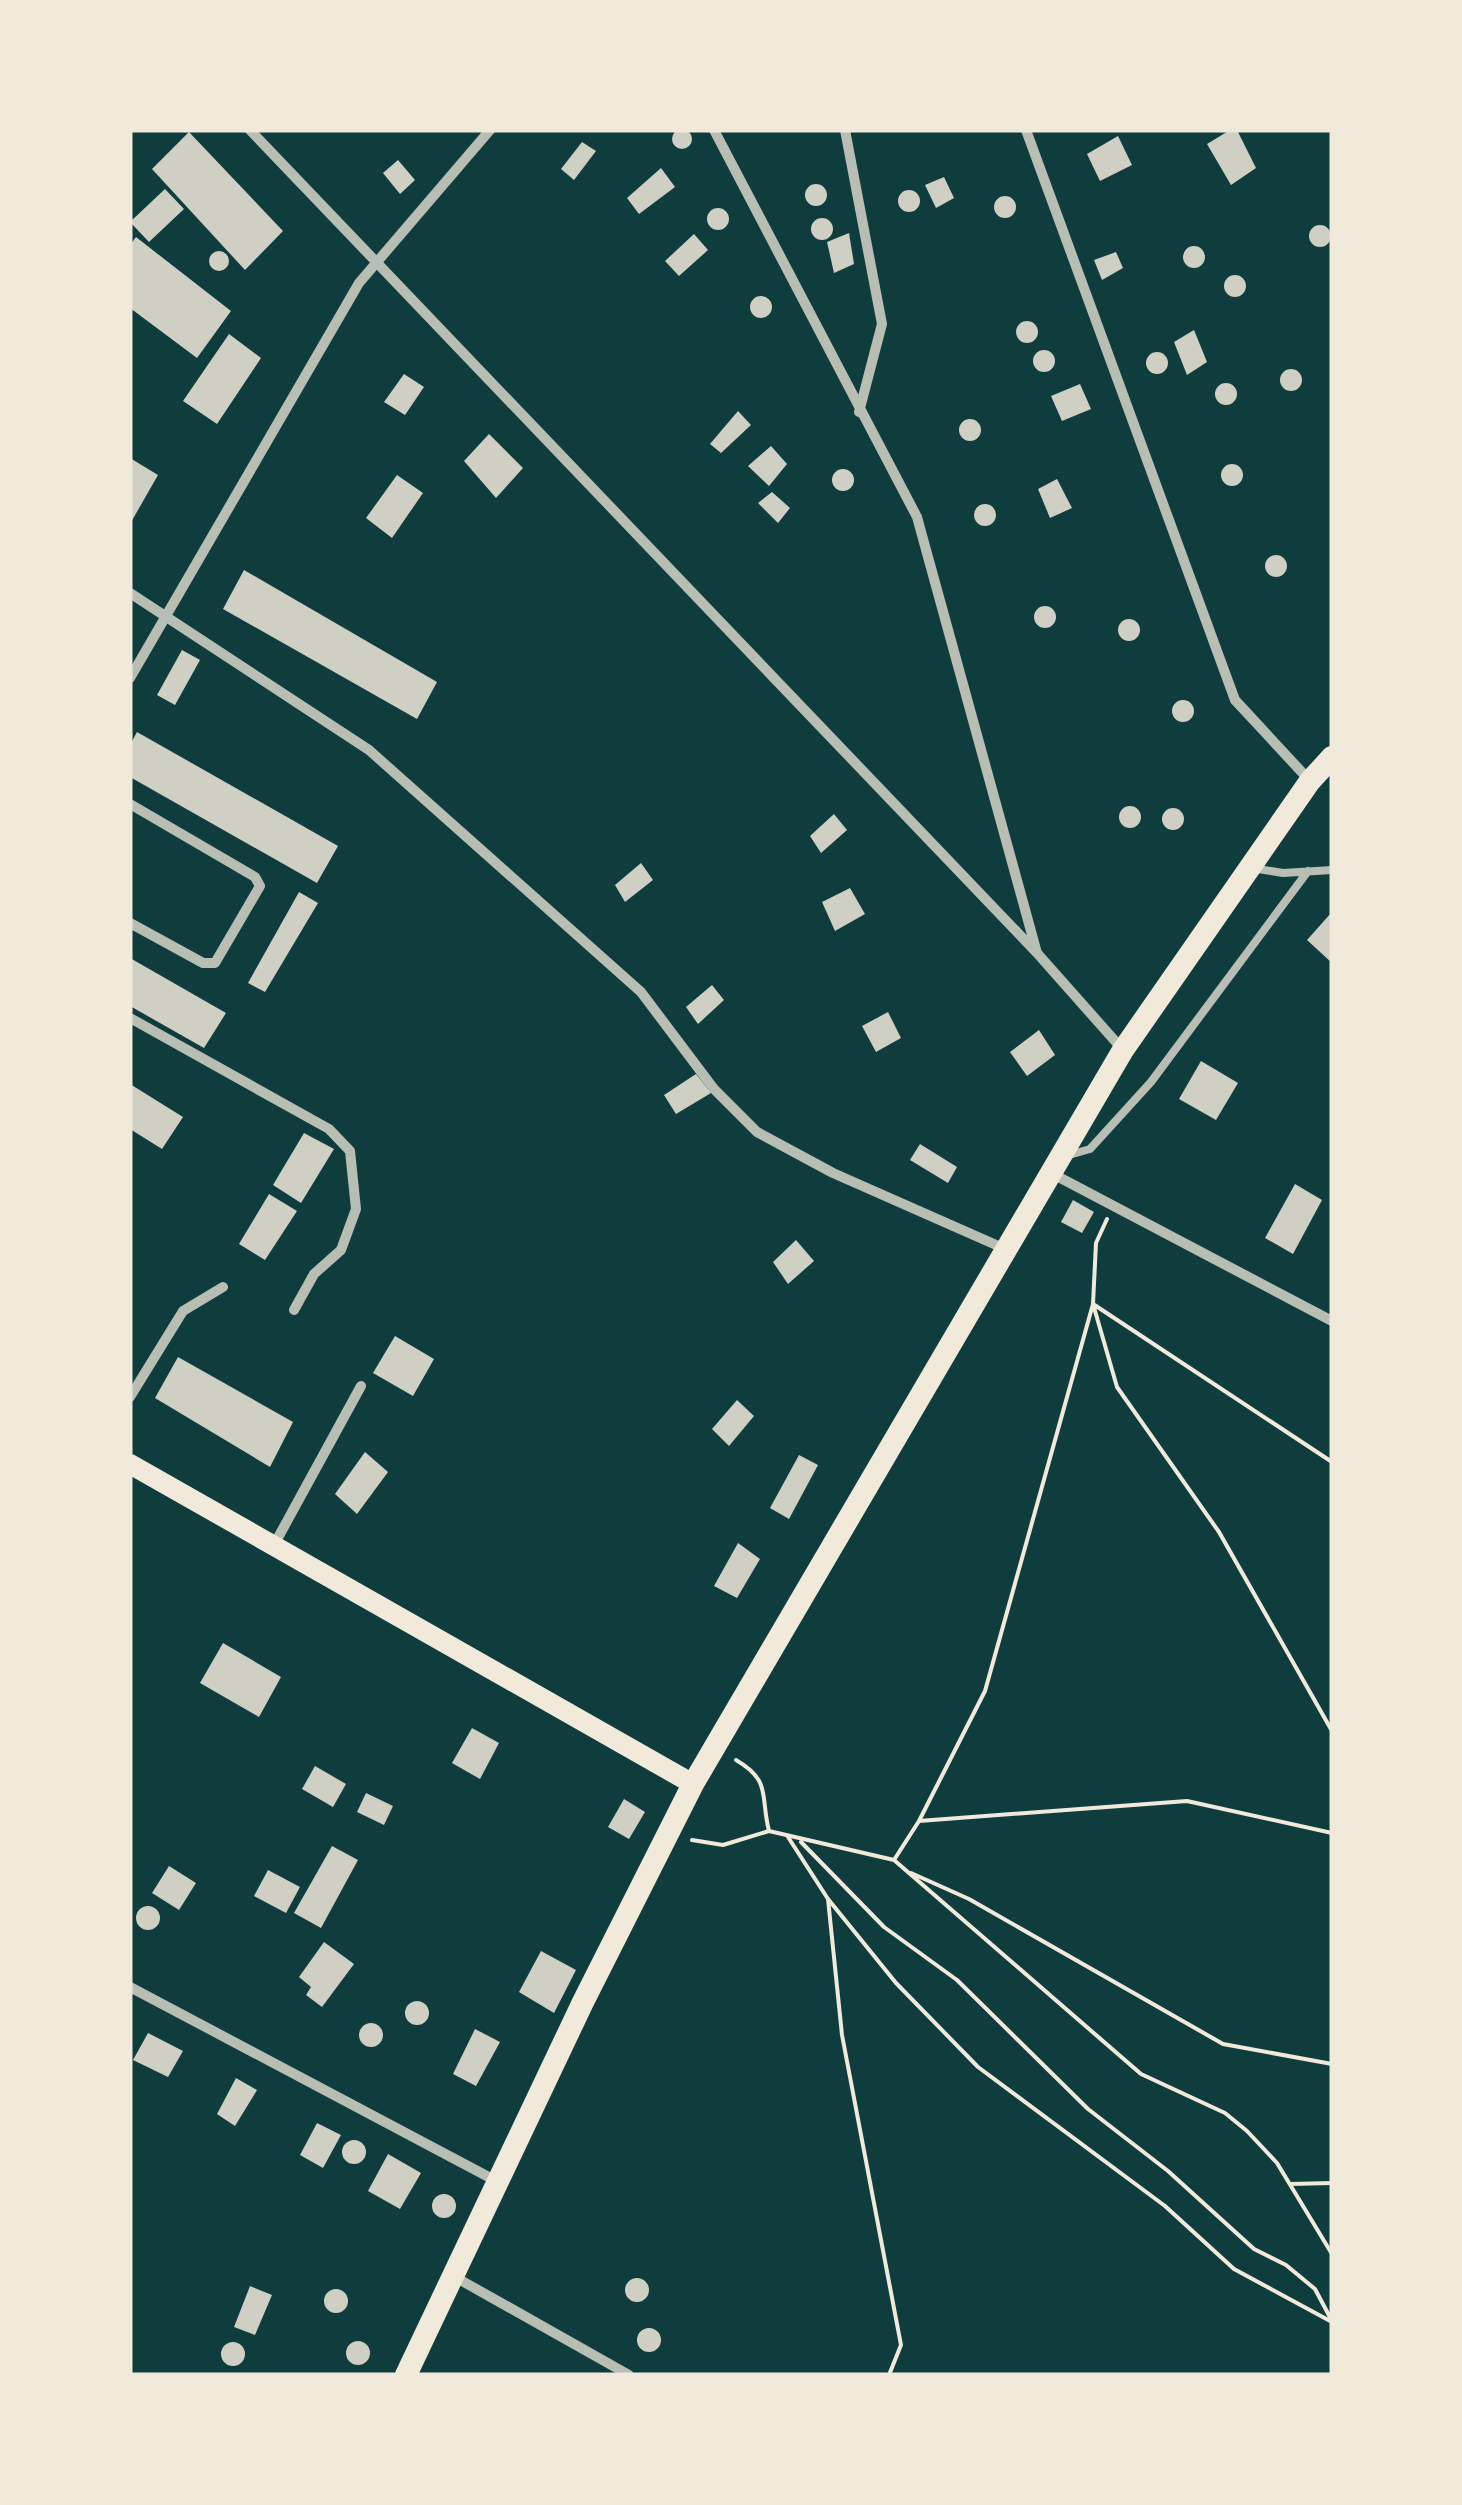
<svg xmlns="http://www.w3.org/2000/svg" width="1462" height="2505" font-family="Overpass,sans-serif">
  <rect width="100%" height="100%" fill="#0f3d3e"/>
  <!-- building -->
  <path fill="#cfcfc3" d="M672 139a10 10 0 1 1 20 0a10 10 0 1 1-20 0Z
    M1230 130H1237L1256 168 1231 185 1207 144Z
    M189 132 283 231 245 270 152 169Z
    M1118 136 1132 165 1100 181 1087 154Z
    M582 142 596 151 574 180 561 169Z
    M398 160 415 180 400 194 383 173Z
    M661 168 675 187 639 214 627 198Z
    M944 177 954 198 936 208 925 185Z
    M805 195a11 11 0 1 1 22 0a11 11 0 1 1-22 0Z
    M165 189 184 209 149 242 130 222Z
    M898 201a11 11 0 1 1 22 0a11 11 0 1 1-22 0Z
    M994 207a11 11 0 1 1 22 0a11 11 0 1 1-22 0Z
    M707 219a11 11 0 1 1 22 0a11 11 0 1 1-22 0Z
    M811 229a11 11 0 1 1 22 0a11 11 0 1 1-22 0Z
    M1309 236a11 11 0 1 1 22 0a11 11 0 1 1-22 0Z
    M849 233 854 264 834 273 827 242Z
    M694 234 708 250 679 276 665 261Z
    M136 237 231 311 197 358 130 308V245Z
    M1183 257a11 11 0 1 1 22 0a11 11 0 1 1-22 0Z
    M209 261a10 10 0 1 1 20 0a10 10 0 1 1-20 0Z
    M1116 252 1123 268 1102 280 1094 260Z
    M1224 286a11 11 0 1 1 22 0a11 11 0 1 1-22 0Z
    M750 307a11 11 0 1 1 22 0a11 11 0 1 1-22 0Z
    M1016 332a11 11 0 1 1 22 0a11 11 0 1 1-22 0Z
    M1194 330 1207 362 1187 375 1174 342Z
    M229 334 261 358 217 424 183 401Z
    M1033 361a11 11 0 1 1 22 0a11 11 0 1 1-22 0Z
    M1146 363a11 11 0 1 1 22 0a11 11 0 1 1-22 0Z
    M1280 380a11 11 0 1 1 22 0a11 11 0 1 1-22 0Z
    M404 374 424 387 405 415 384 402Z
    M1215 394a11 11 0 1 1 22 0a11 11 0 1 1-22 0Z
    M1080 384 1091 409 1062 421 1051 396Z
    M738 411 751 425 721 453 710 444Z
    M959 430a11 11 0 1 1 22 0a11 11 0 1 1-22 0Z
    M489 434 523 468 496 498 464 461Z
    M771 446 787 464 769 486 748 466Z
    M130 458 158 475 130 524Z
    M1221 475a11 11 0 1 1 22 0a11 11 0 1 1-22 0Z
    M832 480a11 11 0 1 1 22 0a11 11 0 1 1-22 0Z
    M397 475 423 493 392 538 366 518Z
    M1057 479 1072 508 1050 518 1038 489Z
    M772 492 790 508 778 523 758 503Z
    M974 515a11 11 0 1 1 22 0a11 11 0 1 1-22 0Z
    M1265 566a11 11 0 1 1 22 0a11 11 0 1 1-22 0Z
    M244 570 437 682 417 719 223 609Z
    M1034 617a11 11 0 1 1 22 0a11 11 0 1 1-22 0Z
    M1118 630a11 11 0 1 1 22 0a11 11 0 1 1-22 0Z
    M182 650 200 660 175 705 157 695Z
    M1172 711a11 11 0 1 1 22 0a11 11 0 1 1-22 0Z
    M137 732 338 846 317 883 130 777V745Z
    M1119 817a11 11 0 1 1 22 0a11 11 0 1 1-22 0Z
    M1162 819a11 11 0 1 1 22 0a11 11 0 1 1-22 0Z
    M834 814 847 830 821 853 810 836Z
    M641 863 653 880 625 902 615 885Z
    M850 888 865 914 835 931 822 902Z
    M299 892 318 903 265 992 248 983Z
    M1332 912V963L1307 940Z
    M130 958 226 1013 204 1048 130 1006Z
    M712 985 724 1000 698 1024 686 1007Z
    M888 1012 901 1038 876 1052 862 1026Z
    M1039 1030 1055 1055 1027 1076 1010 1052Z
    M1201 1061 1238 1083 1216 1120 1179 1099Z
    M696 1074 711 1093 676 1114 664 1095Z
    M130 1084 183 1117 162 1149 130 1129Z
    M304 1133 334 1149 301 1203 273 1185Z
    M920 1144 957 1167 948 1183 910 1160Z
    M1295 1184 1322 1200 1293 1254 1265 1238Z
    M269 1194 297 1211 265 1260 239 1244Z
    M1073 1200 1094 1212 1082 1233 1061 1222Z
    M796 1240 814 1261 788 1284 773 1262Z
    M395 1336 434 1359 413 1396 373 1373Z
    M178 1357 293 1422 270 1467 155 1398Z
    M737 1400 754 1416 729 1446 712 1429Z
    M365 1452 388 1472 357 1514 335 1494Z
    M799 1455 818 1465 789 1519 770 1508Z
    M738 1543 760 1559 737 1598 714 1586Z
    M223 1643 281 1677 259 1717 200 1683Z
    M472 1728 499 1743 480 1779 452 1763Z
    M315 1766 346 1784 333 1807 302 1789Z
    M366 1793 393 1806 384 1825 357 1812Z
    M624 1799 645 1812 629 1839 608 1827Z
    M332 1846 358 1860 321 1928 294 1913Z
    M169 1866 196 1883 179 1910 152 1893Z
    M268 1870 300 1887 286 1913 254 1896Z
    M136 1918a12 12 0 1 1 24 0a12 12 0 1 1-24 0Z
    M324 1942 354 1964 322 2007 306 1995 311 1987 299 1977Z
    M541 1951 576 1970 554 2013 519 1992Z
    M405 2013a12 12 0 1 1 24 0a12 12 0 1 1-24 0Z
    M359 2035a12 12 0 1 1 24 0a12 12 0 1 1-24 0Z
    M475 2029 500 2042 476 2086 453 2074Z
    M148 2033 183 2051 168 2077 133 2060Z
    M236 2078 257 2090 235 2126 217 2114Z
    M317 2123 341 2135 323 2168 300 2155Z
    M342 2152a12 12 0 1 1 24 0a12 12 0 1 1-24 0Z
    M388 2154 421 2173 400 2209 368 2191Z
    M432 2206a12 12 0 1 1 24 0a12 12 0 1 1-24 0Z
    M625 2290a12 12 0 1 1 24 0a12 12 0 1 1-24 0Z
    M250 2286 272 2295 255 2335 234 2327Z
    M324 2301a12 12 0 1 1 24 0a12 12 0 1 1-24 0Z
    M637 2340a12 12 0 1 1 24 0a12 12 0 1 1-24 0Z
    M346 2353a12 12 0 1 1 24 0a12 12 0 1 1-24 0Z
    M221 2354a12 12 0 1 1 24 0a12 12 0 1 1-24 0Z"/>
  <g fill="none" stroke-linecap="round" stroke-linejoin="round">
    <!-- path -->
    <path stroke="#f1e9da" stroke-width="4" d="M1107 1219 1096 1243 1093 1304 1117 1387 1219 1532 1332 1731
      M736 1760C772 1781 760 1796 769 1831L894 1860 919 1821 1187 1801 1332 1833
      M919 1821 985 1691 1093 1304 1332 1462
      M788 1837 828 1899 896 1983 978 2067 1165 2206 1234 2269 1332 2322
      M692 1840 723 1845 769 1831
      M801 1842 884 1927 957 1980 1088 2109 1168 2171 1254 2249 1286 2265 1315 2289 1332 2321
      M894 1860 1141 2074 1225 2113 1247 2131 1277 2163 1332 2254
      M911 1873 969 1899 1223 2044 1332 2064
      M828 1899 842 2035 901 2345 889 2375
      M1290 2184 1332 2183"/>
    <!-- service -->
    <path stroke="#b8beb3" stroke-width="8" d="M1252 868 1283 873 1332 870
      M1069 1155 1090 1149 1151 1082 1308 871"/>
    <!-- minor -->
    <path stroke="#b8beb3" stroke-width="10" d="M250 130 1037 953
      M714 130 917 517 1037 953 1123 1050
      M845 130 882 324 859 412
      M1026 130 1235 700 1310 781
      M130 593 369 750 641 992 714 1089 757 1132 833 1173 1003 1248
      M130 678 359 283 490 130
      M130 804 255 877 260 886 215 963H203L130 923
      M130 1018 329 1129 350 1151 356 1209 341 1250 314 1274 294 1310
      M1051 1173 1332 1321
      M130 1397 183 1311 223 1287
      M274 1545 361 1386
      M130 1987 500 2183
      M455 2277 629 2375"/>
    <!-- secondary -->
    <path stroke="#f1e9da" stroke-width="20" d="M130 1464 693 1784"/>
    <!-- primary -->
    <path stroke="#f1e9da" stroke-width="22" d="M406 2375 583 2002 693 1784 1123 1050 1310 781 1332 757"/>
  </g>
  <!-- border -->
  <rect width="1462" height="2505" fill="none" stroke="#f1e9da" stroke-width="265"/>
</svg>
